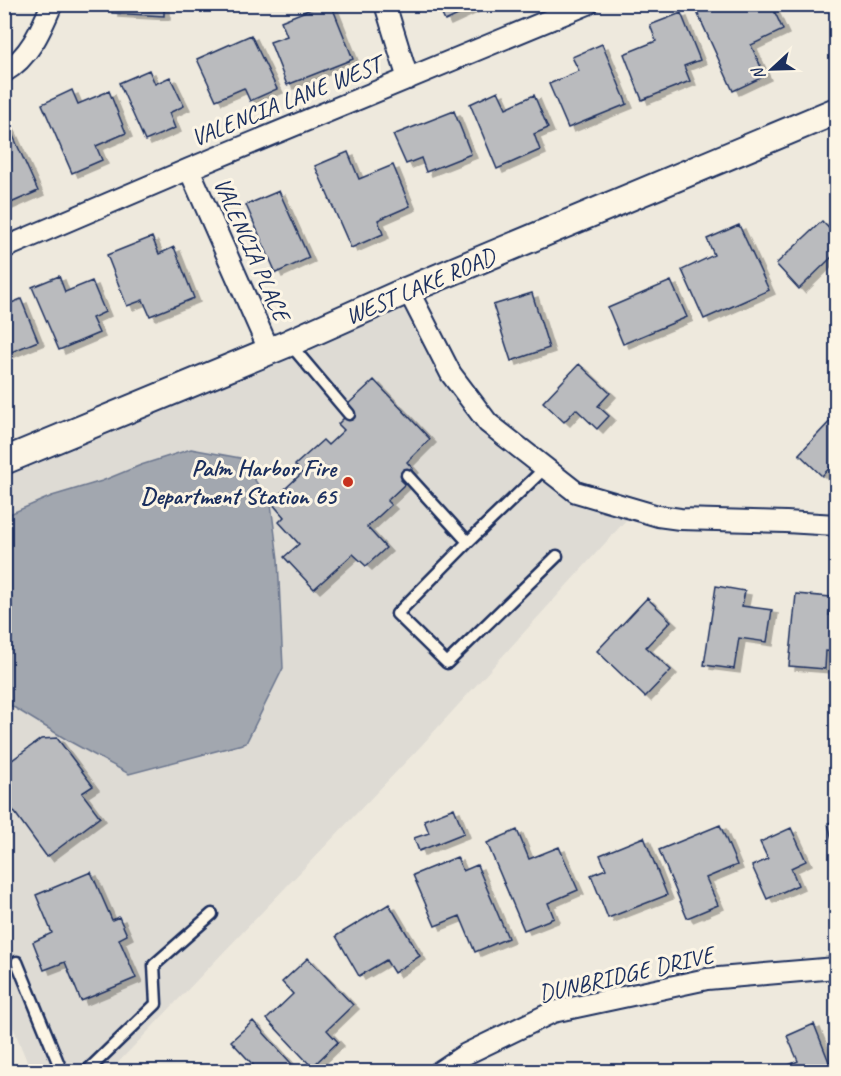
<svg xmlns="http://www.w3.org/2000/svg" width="841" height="1076" font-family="Caveat,sans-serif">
  <defs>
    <filter id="shadow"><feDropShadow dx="6" dy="4" stdDeviation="0" flood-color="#0004"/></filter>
  </defs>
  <rect width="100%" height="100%" fill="#eee9dd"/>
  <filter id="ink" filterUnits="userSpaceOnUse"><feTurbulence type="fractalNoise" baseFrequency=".0167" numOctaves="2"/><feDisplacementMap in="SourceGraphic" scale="12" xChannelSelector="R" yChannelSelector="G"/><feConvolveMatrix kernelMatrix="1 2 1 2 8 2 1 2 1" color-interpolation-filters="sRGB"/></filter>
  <g filter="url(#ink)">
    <!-- built -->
    <path fill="#dedbd4" d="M402 305 440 379 479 432 568 501 627 519 420 747 110 1071H31L5 1008 4 702 69 741 283 668 278 559 271 504 191 449 141 465 102 481 52 496 5 516V473Z"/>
    <!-- water -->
    <path fill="#a2a7af" stroke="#6c778f" stroke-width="1.5" d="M191 449 240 458 271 504 278 559 283 668 246 743 129 774 69 741 5 702V516L52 496 102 481 141 465Z"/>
    <!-- building -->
    <path fill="#babbbe" stroke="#1b2f5e" stroke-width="1.5" filter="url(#shadow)" d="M112 4H164V16L112 13Z
      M323 4H331L353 59 287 85 270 42 287 36 281 21Z
      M437 4H482L445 21Z
      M713 4H752V6L755 4H771L783 30 751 45 765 76 733 91 697 12Z
      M681 13 700 60 684 66 690 81 642 100 624 54 656 41 650 25Z
      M251 35 277 89 250 101 244 88 216 100 197 59Z
      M602 44 627 104 568 128 549 84 579 71 572 57Z
      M149 70 155 84 170 77 184 106 169 113 175 128 145 141 119 83Z
      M72 90 78 104 109 91 126 133 96 146 102 160 72 173 42 104Z
      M498 91 506 108 534 95 548 128 534 134 540 150 497 169 470 104Z
      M454 111 471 154 426 172 421 158 406 164 393 135Z
      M5 118 38 191 4 206V119Z
      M348 152 359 179 393 165 410 206 378 220 383 234 351 248 315 166Z
      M279 191 309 258 276 273 246 205Z
      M822 221 836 236V253L799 289 776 264Z
      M739 225 769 290 704 319 682 270 714 255 707 239Z
      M152 237 159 254 174 247 194 298 150 316 143 300 127 306 107 255Z
      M59 276 65 292 92 281 105 312 92 318 99 333 59 350 32 287Z
      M671 281 687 317 623 344 608 308Z
      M532 293 549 348 511 361 493 305Z
      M21 299 38 341 4 355V306Z
      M579 364 610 393 598 406 609 416 597 429 576 409 564 422 543 402Z
      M374 380 430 439 407 462 413 469 401 480 405 484 387 501 391 505 367 527 386 548 366 566 353 554 314 589 284 557 299 544 279 522 284 517 271 502 302 473 295 465 323 440 328 445 344 430 338 424 351 411 347 405Z
      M836 415V461L822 476 799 454Z
      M716 586 745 591 742 606 772 610 767 642 739 638 734 669 704 665Z
      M796 594 831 597 829 615 836 616V652L826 651 825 669 789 666Z
      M647 598 671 621 646 647 671 670 645 697 597 651Z
      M57 738 93 786 82 793 100 817 47 857 10 806 4 809V766L41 739Z
      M454 808 464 833 419 851 414 838 429 833 424 820Z
      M836 821V856L828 823Z
      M720 825 737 865 706 878 718 905 687 918 659 850Z
      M791 828 806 861 791 868 798 885 767 899 752 866 768 859 760 842Z
      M517 830 529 859 559 847 578 890 548 903 554 918 524 930 487 843Z
      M644 837 667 895 608 918 591 875 606 869 600 855Z
      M457 857 463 871 477 865 508 938 475 952 460 916 435 926 413 875Z
      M91 872 112 920 119 917 127 935 119 939 136 978 81 1001 65 962 44 970 33 942 52 933 36 895Z
      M389 904 420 956 394 973 386 960 359 976 336 936Z
      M308 958 353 1005 327 1030 338 1042 312 1067 267 1019 293 994 282 982Z
      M253 1021 299 1072H247L254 1066 231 1041Z
      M814 1024 833 1072H773L798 1061 787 1036Z"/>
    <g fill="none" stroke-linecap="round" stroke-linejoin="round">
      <!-- service casing -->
      <g stroke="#1b2f5e" stroke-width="15">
        <path id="service" d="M289 343 349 414
          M407 475 468 542 545 468
          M468 542 397 614 447 663 557 556
          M17 962 62 1072
          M86 1072 156 1004 154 965 212 914"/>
      </g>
      <!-- minor casing -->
      <g stroke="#1b2f5e" stroke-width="24">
        <path id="minor" d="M385 4 408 79
          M4 72C29 58 41 30 52 4
          M189 169 269 350
          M4 248 189 169 588 4
          M408 290 451 374 488 423 576 492 658 516 680 519 786 522 836 525
          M439 1072 466 1054 553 1012 707 979 836 968"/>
      </g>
      <!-- tertiary casing -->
      <g stroke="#1b2f5e" stroke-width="30">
        <path id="tertiary" d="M4 461 289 343 408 290 836 111"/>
      </g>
      <!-- service -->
      <use href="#service" stroke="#fcf5e5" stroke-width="10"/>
      <!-- minor -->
      <use href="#minor" stroke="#fcf5e5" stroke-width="20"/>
      <!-- tertiary -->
      <use href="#tertiary" stroke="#fcf5e5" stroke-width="26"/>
    </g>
  </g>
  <!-- markers -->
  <circle fill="#c8321e" stroke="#fcf5e5" stroke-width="2" cx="348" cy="482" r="6"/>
  <g text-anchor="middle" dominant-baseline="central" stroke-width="6" stroke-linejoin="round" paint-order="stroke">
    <!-- street labels -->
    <g font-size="24" fill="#1b2f5e" stroke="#fcf5e5">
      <text transform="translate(286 101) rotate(-22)">VALENCIA LANE WEST</text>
      <text transform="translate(252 249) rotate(66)">VALENCIA PLACE</text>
      <text transform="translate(420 286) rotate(-23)">WEST LAKE ROAD</text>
      <text transform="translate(626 974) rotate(-13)">DUNBRIDGE DRIVE</text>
    </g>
    <!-- poi labels -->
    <g font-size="24" font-weight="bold" fill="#1b2f5e" stroke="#fcf5e5" text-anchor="end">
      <text x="336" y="468">Palm Harbor Fire<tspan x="336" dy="28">Department Station 65</tspan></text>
    </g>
  </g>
  <!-- margin -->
  <rect width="841" height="1076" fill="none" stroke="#fcf5e5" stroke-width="24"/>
  <rect x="12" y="12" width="817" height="1052" fill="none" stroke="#1b2f5e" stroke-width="2" filter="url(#ink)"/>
  <!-- north arrow -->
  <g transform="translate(772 69) rotate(248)" stroke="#fcf5e5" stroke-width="4.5" paint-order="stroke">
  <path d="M0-4.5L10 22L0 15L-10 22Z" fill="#1b2f5e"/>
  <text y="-9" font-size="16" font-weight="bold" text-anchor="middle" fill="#1b2f5e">N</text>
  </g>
</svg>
